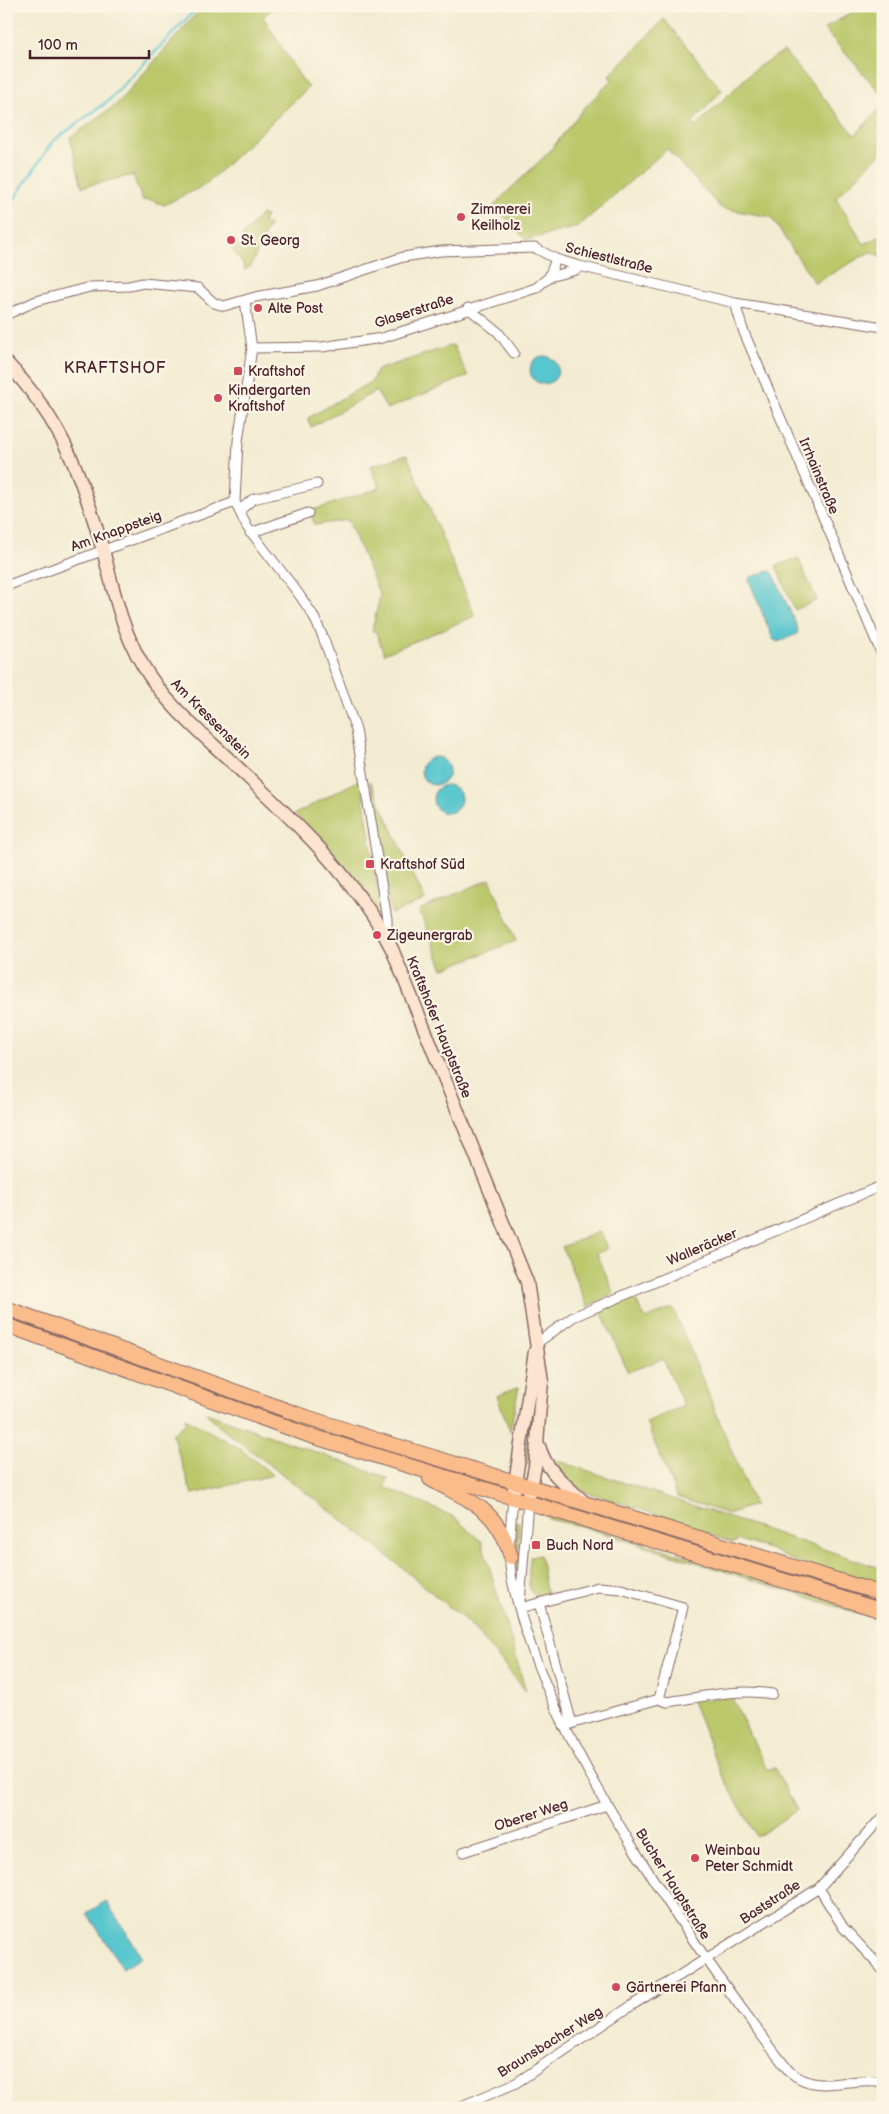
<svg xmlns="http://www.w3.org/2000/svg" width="889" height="2114" font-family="'Balsamiq Sans',sans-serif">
  <rect width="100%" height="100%" fill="#fcf5e5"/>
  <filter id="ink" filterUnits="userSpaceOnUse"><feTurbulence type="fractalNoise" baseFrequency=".02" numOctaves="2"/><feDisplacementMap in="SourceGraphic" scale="10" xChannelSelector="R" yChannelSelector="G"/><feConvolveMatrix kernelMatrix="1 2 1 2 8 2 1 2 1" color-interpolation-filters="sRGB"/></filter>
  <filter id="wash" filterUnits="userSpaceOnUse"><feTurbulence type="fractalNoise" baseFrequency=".0096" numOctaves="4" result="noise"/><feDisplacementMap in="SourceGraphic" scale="20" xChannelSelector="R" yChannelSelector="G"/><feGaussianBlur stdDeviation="1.12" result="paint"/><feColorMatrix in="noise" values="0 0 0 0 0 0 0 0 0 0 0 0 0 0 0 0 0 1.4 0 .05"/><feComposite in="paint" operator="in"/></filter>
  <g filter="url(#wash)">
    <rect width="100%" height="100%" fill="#f3ecd2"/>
    <!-- green -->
    <path fill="#bac86b" stroke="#82744b" d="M203 6H275L263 17 302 80 309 87 205 185 164 205 151 200H142L133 175 82 187 70 138 116 105Z
      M862 6H883V96L824 29Z
      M664 19 722 90 692 123 695 127 756 68 784 51 855 135 883 106V151L836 198 864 244 883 234V257L870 252 815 283 771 217 721 208 667 149 578 227 526 240 494 205 549 152 584 108 612 80 609 76Z
      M261 214 266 216 263 223 269 225 251 266 245 270 243 264 233 251 244 242 241 238Z
      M453 345 468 376 387 409 376 391 311 427 308 418 372 381 377 370Z
      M407 455 475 616 384 654 376 632 372 631 380 595 348 520 315 525 310 511 380 488 370 466Z
      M798 558 817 600 795 610 776 566Z
      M361 779 382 919H379C354 881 327 847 295 814Z
      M370 781 425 900 391 914Z
      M490 879 516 941 443 969 419 910Z
      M600 1231 607 1249 597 1253 614 1294 587 1306 562 1247Z
      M633 1296 646 1319 673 1308 754 1505 728 1514 677 1497 646 1422 684 1406 663 1359 628 1372 600 1309Z
      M6 1314 493 1480V1483L410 1458 322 1435 6 1322Z
      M519 1387 510 1431 497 1396Z
      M535 1391 530 1465 525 1464Z
      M206 1413 388 1478 385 1487 454 1517 482 1542 526 1691 470 1624 362 1535 221 1428Z
      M185 1418 239 1448 273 1475 192 1494 172 1434 186 1423Z
      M556 1460 883 1569V1589L790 1560 772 1550 739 1540 733 1543 664 1517 576 1489 556 1473 560 1471 554 1462Z
      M550 1502 644 1530 718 1547 883 1599V1607L550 1504Z
      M549 1514 883 1616V1621L580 1526 548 1519Z
      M514 1521 519 1522 517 1582 514 1550Z
      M540 1555 547 1597C523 1602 529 1574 530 1557Z
      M731 1696 767 1770 774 1767 797 1810 757 1837 721 1773 692 1701Z"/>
    <!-- water -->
    <path fill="#58c6ce" stroke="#51727c" d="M530 370a14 14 0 1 1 28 0a14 14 0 1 1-28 0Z
      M770 571 773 573 798 629 797 634 778 642 773 639 749 580 751 577Z
      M421 771a14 14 0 1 1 28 0a14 14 0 1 1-28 0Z
      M433 799a14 14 0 1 1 28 0a14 14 0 1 1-28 0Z
      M106 1901 142 1957 123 1969 87 1913Z"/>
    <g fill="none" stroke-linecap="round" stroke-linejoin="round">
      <!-- stream -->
      <path stroke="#58c6ce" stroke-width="2.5" d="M6 211 53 141 108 101 199 6"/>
    </g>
  </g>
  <g filter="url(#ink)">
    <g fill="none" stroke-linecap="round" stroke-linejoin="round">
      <!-- street casing -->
      <g stroke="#856765" stroke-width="11">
        <path id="street" d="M549 277 576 270 579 266
          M245 301 252 348 238 441 235 502 247 527 298 593 313 615 323 637 356 730 387 919V926L383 933
          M735 303 743 330 883 657
          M468 308 498 332 514 353
          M6 315 36 301 90 287 129 286 143 283 198 288 214 303 224 306 255 297 317 286 403 257 441 251 535 248 556 259 579 266 735 303 883 327
          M252 348 322 347 382 338 536 288 549 277 556 259
          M239 511 253 499 317 484
          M250 533 308 513
          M6 586 235 502
          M537 1343 573 1317 883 1185
          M513 1497C511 1523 507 1554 512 1580 534 1680 583 1767 637 1854 684 1929 734 2001 789 2071 819 2097 848 2075 883 2082
          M520 1603 528 1501
          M539 1603 572 1724
          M520 1608 598 1587 621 1589 683 1607 659 1699
          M563 1726 659 1699 667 1702C702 1697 737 1688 772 1694
          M463 1852 607 1805
          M819 1888 843 1927 883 1970
          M457 2108 516 2083 634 2004 819 1888 883 1816"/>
      </g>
      <!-- secondary casing -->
      <g stroke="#856765" stroke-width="15">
        <path id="secondary" d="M6 362C63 422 82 476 104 554 114 592 122 630 142 664 165 704 201 733 234 764 293 820 354 875 392 949L527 1282 542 1381 535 1467 528 1501
          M539 1446C546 1471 565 1484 583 1501
          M513 1497 535 1351"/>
      </g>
      <!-- primary casing -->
      <g stroke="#856765" stroke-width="16">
        <path id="primary" d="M6 1308 297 1414 374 1439 883 1594
          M6 1325 308 1435 883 1611
          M430 1479C471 1502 497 1507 511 1557"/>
      </g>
      <!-- street -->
      <use href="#street" stroke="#fff" stroke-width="9"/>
      <!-- secondary -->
      <use href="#secondary" stroke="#fde4d1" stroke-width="12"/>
      <!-- primary -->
      <use href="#primary" stroke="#fabc8b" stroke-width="14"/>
    </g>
  </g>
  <!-- markers -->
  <g fill="#d1495b" stroke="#fcf5e5" stroke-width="2">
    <circle cx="461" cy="217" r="5"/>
    <circle cx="231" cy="240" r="5"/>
    <circle cx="258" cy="308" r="5"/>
    <rect x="233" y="366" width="10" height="10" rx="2.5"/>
    <circle cx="218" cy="398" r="5"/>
    <rect x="365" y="859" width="10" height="10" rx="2.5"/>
    <circle cx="377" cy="935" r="5"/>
    <rect x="531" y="1540" width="10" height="10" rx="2.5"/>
    <circle cx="695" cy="1858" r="5"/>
    <circle cx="616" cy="1987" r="5"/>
  </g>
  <g text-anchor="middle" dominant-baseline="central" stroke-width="4.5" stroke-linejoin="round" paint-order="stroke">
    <!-- poi labels -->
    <g font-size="14" fill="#4a1f2b" stroke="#fcf5e5" text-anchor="start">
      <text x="471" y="209">Zimmerei<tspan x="471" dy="16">Keilholz</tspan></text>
      <text x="241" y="240">St. Georg</text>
      <text x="268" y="308">Alte Post</text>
      <text x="248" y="371">Kraftshof</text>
      <text x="228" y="390">Kindergarten<tspan x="228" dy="16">Kraftshof</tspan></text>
      <text x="380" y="864">Kraftshof Süd</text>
      <text x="387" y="935">Zigeunergrab</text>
      <text x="546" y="1545">Buch Nord</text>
      <text x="705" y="1850">Weinbau<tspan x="705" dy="16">Peter Schmidt</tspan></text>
      <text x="626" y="1987">Gärtnerei Pfann</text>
    </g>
    <!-- street labels -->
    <g font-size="14" fill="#4a1f2b" stroke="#fcf5e5">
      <text transform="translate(609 258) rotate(14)">Schiestlstraße</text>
      <text transform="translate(414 311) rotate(-18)">Glaserstraße</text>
      <text transform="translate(819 476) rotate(67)">Irrhainstraße</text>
      <text transform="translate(116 531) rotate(-20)">Am Knappsteig</text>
      <text transform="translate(211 719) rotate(45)">Am Kressenstein</text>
      <text transform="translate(439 1027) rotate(68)">Kraftshofer Hauptstraße</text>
      <text transform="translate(702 1247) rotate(-23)">Walleräcker</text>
      <text transform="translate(531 1815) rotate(-18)">Oberer Weg</text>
      <text transform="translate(673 1884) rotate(58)">Bucher Hauptstraße</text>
      <text transform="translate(770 1902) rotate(-33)">Baststraße</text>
      <text transform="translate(550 2042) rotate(-32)">Braunsbacher Weg</text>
    </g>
    <!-- quarter labels -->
    <g font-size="16" letter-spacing="1" fill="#4a1f2b" stroke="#fcf5e5">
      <text x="115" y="368">KRAFTSHOF</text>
    </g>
  </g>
  <!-- margin -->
  <rect width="889" height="2114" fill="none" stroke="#fcf5e5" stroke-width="25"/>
  <!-- scale -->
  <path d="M30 50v8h119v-8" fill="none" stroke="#4a1f2b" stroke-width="2.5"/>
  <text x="38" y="50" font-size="15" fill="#4a1f2b" stroke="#fcf5e5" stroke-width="4" paint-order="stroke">100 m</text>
</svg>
